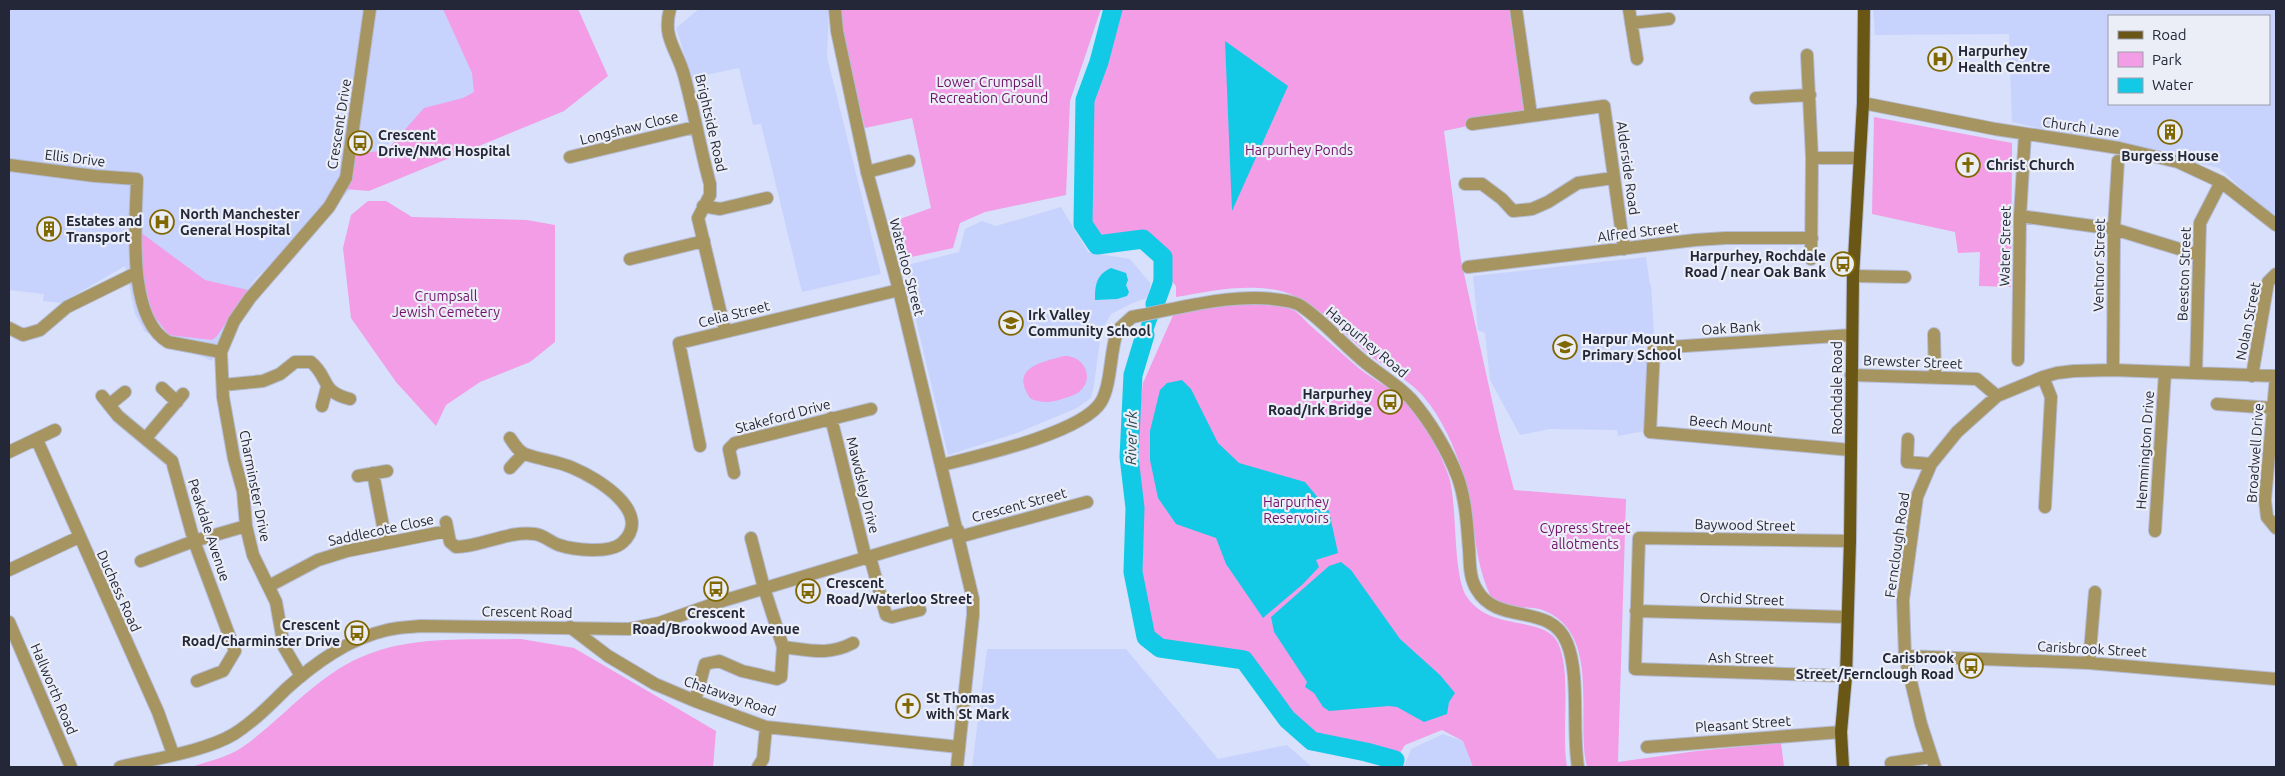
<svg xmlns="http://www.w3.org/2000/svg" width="2285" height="776" font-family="Ubuntu,sans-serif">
  <rect width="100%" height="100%" fill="#d8e0fb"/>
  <!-- built -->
  <path fill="#c7d3fc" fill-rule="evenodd" d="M9 9H478L491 87 393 138 363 178 256 278 229 318 212 361 145 332 135 314 125 266 61 303 43 301 44 294 9 290Z
    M699 9H829L827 57 881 274 802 292 761 124 753 125 739 68 692 78 676 28Z
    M1873 9H2276V220L2219 168 2012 122 2009 34 1875 35ZM2109 16H2269V104H2109Z
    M1061 207 1088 252 1130 259 1151 284 1147 298 1133 303 1111 314 1101 332 1094 385 1091 398 1077 408 1017 433 948 455 903 266 959 252 965 229 982 221 996 226Z
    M1646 257 1650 285H1651L1654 335 1644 342V352L1647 356 1645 431 1618 436 1617 430 1550 429 1520 435 1490 380 1485 333 1478 330 1473 276Z
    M987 649H1126L1218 759 1287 745 1312 767H972Z
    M1443 734 1463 741 1473 767H1404L1411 749Z"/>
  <!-- green -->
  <path fill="#f29de5" d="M443 9H578L608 76 564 111 369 191 344 189 355 154 387 150 424 108 463 98 474 92 472 73Z
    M842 9H1101L1070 101 1066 195 985 212 960 223 953 248 907 258 900 219 931 208 912 118 865 128 841 27Z
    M1118 9H1509L1525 114 1444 131 1461 260 1499 432 1514 490 1626 499 1618 762 1697 751 1781 743 1784 767H1587C1575 720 1602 635 1545 611 1537 607 1524 608 1515 607 1508 606 1500 603 1493 601 1471 558 1477 517 1463 473 1454 446 1442 418 1423 396 1410 381 1388 369 1372 357 1345 335 1312 297 1277 290 1241 284 1211 291 1176 297V286L1145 250 1105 240 1091 223 1089 102 1105 60Z
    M1874 117 2012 143 2011 287 1979 286 1980 252 1958 253 1955 232 1872 214Z
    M368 201H386L412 217 527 220 555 225V342L530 362 480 382 446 405 436 426 396 382 351 318 343 248 351 215Z
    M140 232 205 280 248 290 217 336 212 340 169 335 154 316 149 301 142 277Z
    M1250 304C1263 305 1283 305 1295 311 1301 315 1306 322 1312 327 1326 339 1340 352 1354 364 1369 378 1388 386 1404 399 1419 410 1443 458 1449 477 1458 507 1452 575 1467 597 1490 632 1545 615 1558 643 1572 672 1561 732 1567 767H1473L1463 741 1442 730 1405 745 1398 756 1314 737 1292 718 1247 657 1166 644 1150 632 1140 571 1143 505 1134 454 1143 383 1175 311Z
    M1064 356C1084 355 1095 378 1080 391 1076 395 1068 397 1062 399 1050 403 1043 403 1031 399 1008 368 1042 362 1064 356Z
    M521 639 574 648 716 731 713 767H191C209 761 229 757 244 746 283 718 315 678 359 658 408 635 468 640 521 639Z"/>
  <!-- water -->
  <path fill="#12cae6" d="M1225 41 1288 86 1232 211Z
    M1111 268 1126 273 1128 280 1126 285 1129 292 1127 296 1117 299 1095 300C1095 285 1096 275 1111 268Z
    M1154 278 1168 280 1165 298 1143 360H1130L1149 299Z
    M1182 380 1191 389 1218 443 1239 463 1305 482 1329 511 1338 553 1316 560 1319 567 1303 584 1263 618 1226 564 1216 538 1176 524 1158 498 1150 460V431L1160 390 1167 383Z
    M1341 562 1351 570 1400 639 1440 675 1455 693 1449 702 1447 714 1424 722 1397 707 1389 706 1329 711 1323 707 1314 693 1305 687 1307 682 1274 632 1271 617 1329 566Z"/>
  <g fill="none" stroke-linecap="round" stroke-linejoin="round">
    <!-- river -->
    <path stroke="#12cae6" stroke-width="19" d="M1113 9 1099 62 1085 100 1083 224 1097 245 1143 239 1163 257V282L1155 304
      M1145 335 1133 375 1129 457 1135 508 1133 572 1146 637 1160 648 1244 660 1287 719 1312 741 1366 752 1395 760 1393 767"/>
    <!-- minor casing -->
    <g stroke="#b4bbd4" stroke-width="14">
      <path id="minor" d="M670 9C662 38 677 49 684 75 694 111 700 148 710 184V195L698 218 725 331
        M1516 9 1531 115
        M1629 9 1637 59
        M1631 23 1669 19
        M1807 55 1812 158 1811 259
        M1756 98 1810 95
        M1863 103 1995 129 2119 148 2178 162 2221 182 2276 225
        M1472 124 1604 106 1624 249
        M570 157 695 127
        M1812 158H1859
        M9 165 95 176 137 179C136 221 126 317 168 342L221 352
        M867 172 909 161
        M1465 184H1482L1502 199 1513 211 1532 209 1548 202 1578 183 1613 178
        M703 206 720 209 767 198
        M2020 216 2114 229 2199 255
        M630 259 704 241
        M1468 267 1695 240 1726 238H1812
        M1853 276 1905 277
        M9 328 23 335 40 330 67 307 136 273
        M1934 334 1935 377
        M2018 360 2020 216 2025 134
        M2113 370 2114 229 2118 161
        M2196 373 2200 223 2221 182
        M1851 375 1977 379 1997 396
        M2252 376 2268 282 2276 274
        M2276 376 2265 500 2267 517 2276 528
        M2043 377 2051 397 2045 507
        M223 385 263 381 280 374 295 362H311C330 378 320 392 350 399
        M162 388 177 402
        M102 396 118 416 172 461 194 541 235 651 223 671 197 681
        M2217 404 2272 408
        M109 405 125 392
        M322 406 327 387
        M831 418 866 559
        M146 438 183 394
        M1908 439 1907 462 1931 464
        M37 440 158 712 173 754
        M700 446 679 343 899 290
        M1851 450 1650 432 1654 348 1852 335
        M9 452 55 430
        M510 468 523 454
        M373 473 386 542
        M734 473 729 449 735 443 871 409
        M358 476 387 471
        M446 522 450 542 456 547C481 547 509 530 535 534 544 535 550 542 559 545 574 550 609 554 622 543 655 513 597 478 573 468 558 461 541 460 525 454 519 452 514 444 510 438
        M2155 531 2165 372
        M959 537 1087 502
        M870 557 886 615 892 617 920 610
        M141 561 194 541 246 526
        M9 570 79 537
        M269 586 318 560 347 551 447 531
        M1636 611 1847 617
        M9 622 71 767
        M570 627 608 656 655 684 695 701 766 727 959 747
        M783 647C810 650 828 656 853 643
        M1905 656 2089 663 2276 679
        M2089 663 2095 592
        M301 676 284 647 276 602 253 555 246 526 243 491 234 459 223 397 221 352 234 321 250 298 329 207 346 178 370 9
        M1846 676 1635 669 1639 538 1850 541
        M695 701 705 664 719 661 742 671 777 679 781 677 783 647 764 588 751 538
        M1647 747 1841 732
        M758 767 763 759 766 727
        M1892 767 1891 763 1931 757
        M1935 767 1921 724 1905 656 1903 600 1917 497 1931 464 1957 432 1997 396 2043 377 2057 373 2074 371 2113 370 2276 376"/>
    </g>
    <!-- tertiary casing -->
    <g stroke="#b4bbd4" stroke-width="14">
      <path id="tertiary" d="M835 9 837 31 867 172 899 290 973 599V615L957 767
        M942 465C978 456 1082 433 1101 402 1111 385 1110 355 1116 335L1120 328 1132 317C1182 308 1236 291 1287 301 1291 302 1297 303 1301 306 1325 322 1344 346 1367 364 1382 376 1398 385 1411 399 1430 421 1448 451 1458 478 1466 501 1467 525 1469 549 1470 562 1469 578 1477 590 1498 626 1551 602 1567 643 1580 674 1572 731 1578 767
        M120 767C153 759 206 751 234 734 253 722 270 705 286 689 315 663 348 639 387 630 398 627 410 627 421 626L629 629 659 623 719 602 958 530"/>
    </g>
    <!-- primary casing -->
    <g stroke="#b4bbd4" stroke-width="14">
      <path id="primary" d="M1843 767 1841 732 1846 676 1850 541 1853 276 1863 103 1864 9"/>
    </g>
    <!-- minor -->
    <use href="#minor" stroke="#a69560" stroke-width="12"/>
    <!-- tertiary -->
    <use href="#tertiary" stroke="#a69560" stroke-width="12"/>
    <!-- primary -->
    <use href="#primary" stroke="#6a5716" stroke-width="12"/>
  </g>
  <!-- icons -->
  <defs>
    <g id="hospital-ring" transform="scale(1.25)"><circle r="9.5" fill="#ebeef7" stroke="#806700" stroke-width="1.5"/><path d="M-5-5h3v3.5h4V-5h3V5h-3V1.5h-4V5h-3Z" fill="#806700"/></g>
    <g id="building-ring" transform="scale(1.25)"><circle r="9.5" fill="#ebeef7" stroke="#806700" stroke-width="1.5"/><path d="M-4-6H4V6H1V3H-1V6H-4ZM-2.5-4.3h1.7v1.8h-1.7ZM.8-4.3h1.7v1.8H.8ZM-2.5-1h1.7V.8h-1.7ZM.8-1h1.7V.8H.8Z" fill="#806700"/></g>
    <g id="bus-ring" transform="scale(1.25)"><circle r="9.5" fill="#ebeef7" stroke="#806700" stroke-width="1.5"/><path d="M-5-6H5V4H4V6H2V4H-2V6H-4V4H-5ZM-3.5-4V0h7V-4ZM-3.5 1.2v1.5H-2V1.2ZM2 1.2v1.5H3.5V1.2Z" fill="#806700"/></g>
    <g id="church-ring" transform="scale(1.25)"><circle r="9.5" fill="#ebeef7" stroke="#806700" stroke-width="1.5"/><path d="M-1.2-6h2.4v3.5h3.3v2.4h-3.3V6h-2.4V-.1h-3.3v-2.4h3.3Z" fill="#806700"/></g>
    <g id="school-ring" transform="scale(1.25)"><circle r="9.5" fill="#ebeef7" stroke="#806700" stroke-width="1.5"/><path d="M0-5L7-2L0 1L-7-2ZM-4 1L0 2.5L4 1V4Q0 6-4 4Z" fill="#806700"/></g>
  </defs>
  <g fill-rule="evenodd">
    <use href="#hospital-ring" x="1940" y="59"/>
    <use href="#building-ring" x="2170" y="132"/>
    <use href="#bus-ring" x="360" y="143"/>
    <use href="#church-ring" x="1968" y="165"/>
    <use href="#hospital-ring" x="162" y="222"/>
    <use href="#building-ring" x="49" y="229"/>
    <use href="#bus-ring" x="1843" y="264"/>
    <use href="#school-ring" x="1011" y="323"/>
    <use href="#school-ring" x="1565" y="347"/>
    <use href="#bus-ring" x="1390" y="402"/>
    <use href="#bus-ring" x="716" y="589"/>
    <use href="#bus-ring" x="808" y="591"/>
    <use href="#bus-ring" x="357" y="633"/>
    <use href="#bus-ring" x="1971" y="666"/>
    <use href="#church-ring" x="908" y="706"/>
  </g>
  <g text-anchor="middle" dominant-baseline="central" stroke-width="4.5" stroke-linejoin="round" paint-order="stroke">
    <!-- poi labels -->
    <g font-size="14" font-weight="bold" fill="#232738" stroke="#ebeef7" text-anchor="start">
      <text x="1958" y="51">Harpurhey<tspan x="1958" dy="16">Health Centre</tspan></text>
      <text x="378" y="135">Crescent<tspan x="378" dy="16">Drive/NMG Hospital</tspan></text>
      <text x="2170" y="156" text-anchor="middle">Burgess House</text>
      <text x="1986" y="165">Christ Church</text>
      <text x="180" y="214">North Manchester<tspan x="180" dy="16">General Hospital</tspan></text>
      <text x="66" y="221">Estates and<tspan x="66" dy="16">Transport</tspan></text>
      <text x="1826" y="256" text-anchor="end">Harpurhey, Rochdale<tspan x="1826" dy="16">Road / near Oak Bank</tspan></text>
      <text x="1028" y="315">Irk Valley<tspan x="1028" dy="16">Community School</tspan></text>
      <text x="1582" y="339">Harpur Mount<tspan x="1582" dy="16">Primary School</tspan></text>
      <text x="1372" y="394" text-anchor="end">Harpurhey<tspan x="1372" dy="16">Road/Irk Bridge</tspan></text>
      <text x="826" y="583">Crescent<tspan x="826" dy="16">Road/Waterloo Street</tspan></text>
      <text x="716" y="613" text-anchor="middle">Crescent<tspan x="716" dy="16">Road/Brookwood Avenue</tspan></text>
      <text x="340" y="625" text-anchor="end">Crescent<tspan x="340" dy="16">Road/Charminster Drive</tspan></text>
      <text x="1954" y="658" text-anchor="end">Carisbrook<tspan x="1954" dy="16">Street/Fernclough Road</tspan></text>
      <text x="926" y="698">St Thomas<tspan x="926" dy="16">with St Mark</tspan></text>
    </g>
    <!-- park labels -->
    <g font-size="14" fill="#6f1267" stroke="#ebeef7">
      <text x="989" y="82">Lower Crumpsall<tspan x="989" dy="16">Recreation Ground</tspan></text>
      <text x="1299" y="150">Harpurhey Ponds</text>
      <text x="446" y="296">Crumpsall<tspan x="446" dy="16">Jewish Cemetery</tspan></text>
      <text x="1296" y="502">Harpurhey<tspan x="1296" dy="16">Reservoirs</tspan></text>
      <text x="1585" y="528">Cypress Street<tspan x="1585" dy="16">allotments</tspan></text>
    </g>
    <!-- street labels -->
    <g font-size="14" fill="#232738" stroke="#ebeef7">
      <text transform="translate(711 123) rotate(77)">Brightside Road</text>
      <text transform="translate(339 124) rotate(-81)">Crescent Drive</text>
      <text transform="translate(2081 127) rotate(8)">Church Lane</text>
      <text transform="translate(629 128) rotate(-14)">Longshaw Close</text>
      <text transform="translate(75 158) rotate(7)">Ellis Drive</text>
      <text transform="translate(1628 168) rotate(82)">Alderside Road</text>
      <text transform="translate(1638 232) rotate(-7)">Alfred Street</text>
      <text transform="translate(2005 246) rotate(-89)">Water Street</text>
      <text transform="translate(2099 265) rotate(-89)">Ventnor Street</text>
      <text transform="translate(907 267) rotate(75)">Waterloo Street</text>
      <text transform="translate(2184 274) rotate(-88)">Beeston Street</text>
      <text transform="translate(734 314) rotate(-14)">Celia Street</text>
      <text transform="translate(2248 321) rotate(-79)">Nolan Street</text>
      <text transform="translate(1731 328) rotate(-4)">Oak Bank</text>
      <text transform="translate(1367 342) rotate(40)">Harpurhey Road</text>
      <text transform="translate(1913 362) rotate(2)">Brewster Street</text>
      <text transform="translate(1837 388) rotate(-90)">Rochdale Road</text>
      <text transform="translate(783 416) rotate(-15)">Stakeford Drive</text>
      <text transform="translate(1731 424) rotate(5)">Beech Mount</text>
      <text transform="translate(2145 450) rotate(-86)">Hemmington Drive</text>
      <text transform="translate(2255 453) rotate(-86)">Broadwell Drive</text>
      <text transform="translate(863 485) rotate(76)">Mawdsley Drive</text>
      <text transform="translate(255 486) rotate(79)">Charminster Drive</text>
      <text transform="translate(1019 505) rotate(-15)">Crescent Street</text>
      <text transform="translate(1745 525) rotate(1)">Baywood Street</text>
      <text transform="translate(209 530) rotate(72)">Peakdale Avenue</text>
      <text transform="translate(381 530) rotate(-12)">Saddlecote Close</text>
      <text transform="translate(1897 545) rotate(-82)">Fernclough Road</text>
      <text transform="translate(119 591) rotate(66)">Duchess Road</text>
      <text transform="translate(1742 599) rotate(2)">Orchid Street</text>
      <text transform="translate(527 612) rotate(1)">Crescent Road</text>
      <text transform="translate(2092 649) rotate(3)">Carisbrook Street</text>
      <text transform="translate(1741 658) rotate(1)">Ash Street</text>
      <text transform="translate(54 689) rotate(67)">Hallworth Road</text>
      <text transform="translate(730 696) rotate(19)">Chataway Road</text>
      <text transform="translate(1743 724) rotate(-4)">Pleasant Street</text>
    </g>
    <!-- water labels -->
    <g font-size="15" font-style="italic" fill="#2a4a51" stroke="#ebeef7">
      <text transform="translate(1131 438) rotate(-89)">River Irk</text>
    </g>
  </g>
  <!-- border -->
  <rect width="2285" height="776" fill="none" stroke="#232738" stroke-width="20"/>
  <!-- legend -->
  <rect x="2108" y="15" width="162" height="90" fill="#ebeef7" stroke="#9b9eab"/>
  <rect x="2118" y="31" width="25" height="8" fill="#6a5716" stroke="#9b9eab"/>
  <text x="2152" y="40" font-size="15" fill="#232738">Road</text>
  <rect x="2118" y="52" width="25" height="15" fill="#f29de5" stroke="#9b9eab"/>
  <text x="2152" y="65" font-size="15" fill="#232738">Park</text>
  <rect x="2118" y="78" width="25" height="15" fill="#12cae6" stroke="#9b9eab"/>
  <text x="2152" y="90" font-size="15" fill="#232738">Water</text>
</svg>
